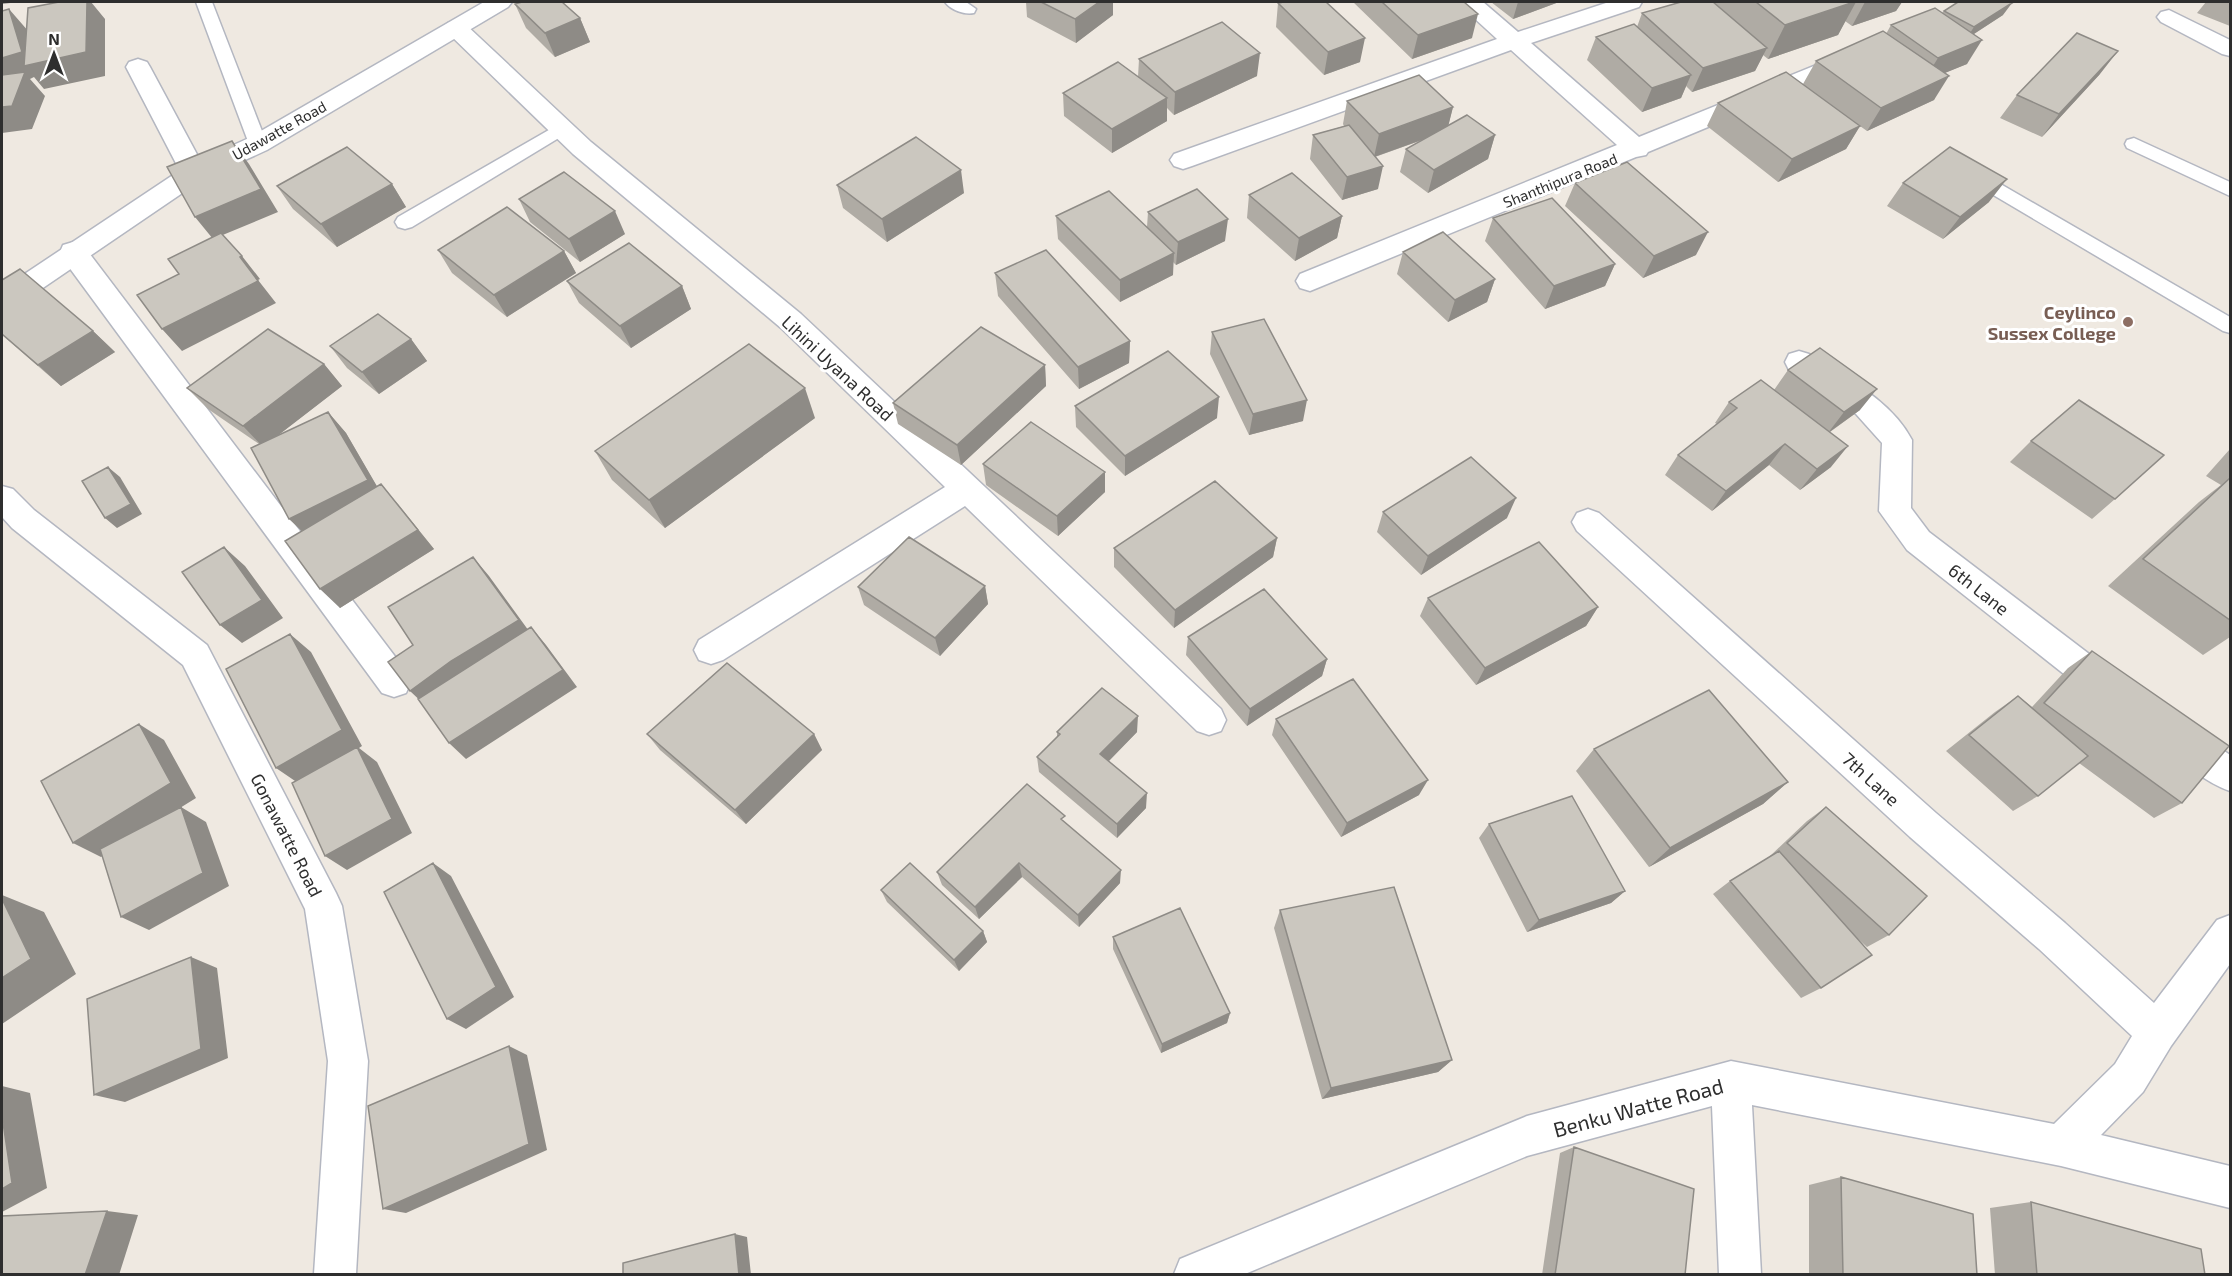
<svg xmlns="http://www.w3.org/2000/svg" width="2232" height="1276" font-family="'Exo 2',sans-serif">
  <rect width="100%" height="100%" fill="#efe9e1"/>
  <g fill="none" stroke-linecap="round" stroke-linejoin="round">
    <!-- lane casing -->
    <g stroke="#b4b7c1" stroke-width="3">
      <path id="lane" d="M196 2H212L267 144 265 148H251L249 144Z
        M945 2H966L976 9 974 13C964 15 951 10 945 2Z
        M561 123 567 125 570 129 567 133 412 227 405 229 398 227 395 222 398 217Z
        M2134 138 2230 182V196L2127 148 2125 144 2127 140Z
        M1997 182 2230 317V333L2223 331 1990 193 1988 188 1990 183Z"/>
    </g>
    <!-- street casing -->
    <g stroke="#b4b7c1" stroke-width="3">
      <path id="street" d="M1459 2H1483L1518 32 1609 2H1642L1639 7 1531 43 1639 137 1841 55 1849 52 1857 55 1861 60 1857 65 1648 152 1646 155 1636 157 1310 291 1300 288 1296 281 1300 274 1617 145 1511 50 1192 166 1183 169 1174 166 1170 160 1174 154 1497 39 1462 7Z
        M2169 10 2230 40V56L2222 54 2161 22 2157 17 2161 12Z
        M456 21 464 23 591 142 801 314 1221 709 1226 720 1221 731 1209 735 1197 731 965 506 723 660 711 664 699 660 694 650 699 640 945 487 781 328 573 154 448 33 444 28 448 23Z
        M138 59 147 62 150 67 207 173 203 179 194 182 185 179 181 173 126 67 129 62Z
        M73 242 83 245 406 671 411 682 406 693 394 697 382 693 63 259 60 252 63 245Z
        M1799 351 1809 354C1846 378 1891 400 1912 440L1911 508 1929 532 2122 679 2127 690 2122 701 2110 705 2098 701 1907 550 1879 511 1882 443 1856 414 1789 370 1785 362 1789 354Z
        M1588 509 1599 513 1936 813 2065 923 2154 1003 2217 920 2230 915V964L2171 1046 2143 1092 2101 1135 2230 1166V1208L2061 1166 1752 1105 1761 1274H1719L1712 1106 1527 1156 1245 1274H1174L1180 1259 1527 1116 1731 1061 2054 1124 2115 1064 2132 1036 2039 949 1910 837 1577 531 1572 522 1577 513Z
        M2179 723 2191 728 2230 755V791C2211 785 2170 758 2162 739L2167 728Z"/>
    </g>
    <!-- secondary casing -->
    <g stroke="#b4b7c1" stroke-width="3">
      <path id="secondary" d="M484 2H512L508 7 267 150 203 179 12 309 2 312V289L185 167 249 138Z
        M2 486 13 489 34 510 207 645 336 893 342 906 368 1061 356 1274H314L328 1061 305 909 183 665 12 528 2 517Z"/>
    </g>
    <!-- lane -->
    <use href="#lane" fill="#fff" fill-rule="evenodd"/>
    <!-- street -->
    <use href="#street" fill="#fff" fill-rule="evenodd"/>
    <!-- secondary -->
    <use href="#secondary" fill="#fff" fill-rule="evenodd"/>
  </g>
  <!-- wall -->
  <path fill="#afaba4" d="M1026 2H1113V15L1076 43 1027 17Z
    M1353 2H1464L1472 38 1412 59Z
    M1491 2H1559L1513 19Z
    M1681 2H1902L1896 11 1852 26 1845 21 1838 35 1768 59 1763 55 1755 71 1692 92 1686 86 1681 98 1642 112 1587 60 1596 37 1637 27 1642 13Z
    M2206 2H2230V26L2197 13Z
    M1278 3 1360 62 1324 75 1276 27Z
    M515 4 580 18 590 42 555 57 526 28Z
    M1944 11 2003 15 1974 34 1967 64 1944 73 1934 100 1867 131 1860 126 1846 149 1778 182 1707 126 1718 103 1803 84 1816 61 1886 34 1891 25 1942 13Z
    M1139 59 1257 76 1174 115 1167 108V121L1112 153 1064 116 1063 93 1138 77Z
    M2100 74 2042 137 2000 118 2017 95Z
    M1347 101 1453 107 1448 126 1495 135 1488 159 1428 193 1400 172 1406 149 1425 139 1375 157 1378 189 1342 200 1310 159 1313 135 1344 126 1343 124Z
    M1575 183 1696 255 1643 278 1565 206Z
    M1903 183 1989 202 1943 239 1887 206Z
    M392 184 406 207 337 247 293 209 277 186Z
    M837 185 964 193 887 242 843 208Z
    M1249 195 1342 216 1337 238 1295 261 1247 218Z
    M519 199 625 234 580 262 530 222Z
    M1148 212 1225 241 1176 265 1173 262V275L1120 302 1058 239 1056 216 1147 227Z
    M1493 218 1615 264 1605 286 1545 309 1485 241Z
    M438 250 564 251 576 273 507 317 452 273Z
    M1403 252 1495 279 1487 302 1448 322 1397 274Z
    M995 273 1130 341 1129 363 1079 389 998 296Z
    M2 280 93 331 115 352 61 386 2 335Z
    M567 281 682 286 691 309 631 348 579 303Z
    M1212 332 1303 421 1249 435 1210 354Z
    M411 339 427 361 379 394 347 368 330 346Z
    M324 364 342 386 277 436 328 412 346 433 377 487 398 504 434 549 340 608 301 531 259 444 208 409 187 388Z
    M1045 365 1046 386 961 465 898 424 893 403Z
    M1788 370 1860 410 1830 432 1831 467 1800 490 1769 465 1712 511 1665 475 1678 455 1717 424 1715 423 1729 402 1774 390Z
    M1075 406 1217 418 1125 476 1076 427Z
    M815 418 665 528 612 480 595 451Z
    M2031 441 2115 499 2092 519 2010 462Z
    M2230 449V637L2203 655 2108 586 2199 502 2221 485 2206 476Z
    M983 464 1105 492 1058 536 986 485Z
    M1383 512 1507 518 1421 575 1377 532Z
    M1277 538 1273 557 1174 628 1114 567V548Z
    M985 586 988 604 940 656 864 605 858 587Z
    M1428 598 1598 607 1586 626 1476 685 1420 616Z
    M1188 637 1327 659 1322 676 1247 726 1186 655Z
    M2092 651 2182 803 2154 818 2079 763 2038 796 2013 811 1946 751 1995 712 2018 696 2032 707 2068 668Z
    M1276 719 1419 795 1341 837 1272 735Z
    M1057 732H1137L1109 761 1146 808 1117 838 1039 772 1037 757 1057 737Z
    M647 734H814L822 750 746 824 660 750Z
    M1594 749 1788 782 1763 804 1649 867 1576 771Z
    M1826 807 1889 935 1867 947 1856 937 1821 988 1801 998 1713 894 1730 881 1769 857 1807 821Z
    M1065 823 1120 883 1079 927 1022 877 979 919 942 885 937 872Z
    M1489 824 1625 891 1611 903 1527 932 1479 838Z
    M881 890 983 931 987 942 959 971 887 902Z
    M1280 910 1452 1060 1438 1072 1322 1099 1274 928Z
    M1113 937 1230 1013 1227 1023 1161 1053 1113 949Z
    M1574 1147 1685 1275H1542L1560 1153Z
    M1841 1177 1977 1275H1809V1185Z
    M2031 1202 2205 1275H1995L1990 1208Z"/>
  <!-- shaded-wall -->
  <path fill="#8e8b86" d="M2 2H19L2 4Z
    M87 2H91L105 19V76L44 89 34 77 30 79 45 96 32 129 2 133V58L9 9 29 32Z
    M1099 2H1113V15L1076 43 1075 19Z
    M1518 2H1559L1513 19Z
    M1854 2H1856L1838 35 1768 59 1785 25Z
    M1865 2H1902L1896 11 1852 26Z
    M2012 3 2003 15 1966 39 1974 27Z
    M1478 14 1472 38 1412 59 1418 35Z
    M580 18 590 42 555 57 545 33Z
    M1365 38 1360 62 1324 75 1328 52Z
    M1982 40 1967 64 1923 82 1938 58Z
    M1767 48 1755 71 1692 92 1703 68Z
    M2118 51 2100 74 2042 137 2059 114Z
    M1260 53 1257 76 1174 115 1175 92Z
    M1691 75 1681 98 1642 112 1652 88Z
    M1949 76 1934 100 1867 131 1881 108Z
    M1167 98V121L1112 153V129Z
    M1453 107 1447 131 1374 157 1379 134Z
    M1860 126 1846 149 1778 182 1792 159Z
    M1495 135 1488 159 1428 193 1434 170Z
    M232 141 249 164 278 212 213 239 195 217Z
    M1383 166 1378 189 1342 200 1347 177Z
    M961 170 964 193 887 242 882 219Z
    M2007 179 1989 202 1943 239 1960 217Z
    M392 184 406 207 337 247 321 224Z
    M615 211 625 234 580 262 569 239Z
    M1342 216 1337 238 1295 261 1299 238Z
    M1228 219 1225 241 1176 265 1178 242Z
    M1708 232 1696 255 1643 278 1654 256Z
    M564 251 576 273 507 317 494 295Z
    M1174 253 1173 275 1120 302V280Z
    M242 256 260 279 258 280 276 303 182 351 162 329Z
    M1615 264 1605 286 1545 309 1554 286Z
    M1495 279 1487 302 1448 322 1455 300Z
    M682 286 691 309 631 348 620 326Z
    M93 331 115 352 61 386 38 365Z
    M411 339 427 361 379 394 362 372Z
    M1130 341 1129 363 1079 389 1078 367Z
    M324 364 342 386 263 447 243 426Z
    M1045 365 1046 386 961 465 957 445Z
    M805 388 815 418 665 528 649 500Z
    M1877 389 1860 410 1828 433 1844 412Z
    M1219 397 1217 418 1125 476V456Z
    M1307 400 1303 421 1249 435 1253 414Z
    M328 412 346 433 385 500 309 538 289 519Z
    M1785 444 1769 465 1712 511 1726 491Z
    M1848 446 1831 467 1800 490 1817 469Z
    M108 467 120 477 142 514 117 528 105 518Z
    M1105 472V492L1058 536 1057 516Z
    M381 484 434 549 340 608 320 589Z
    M1516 498 1507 518 1421 575 1428 556Z
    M1277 538 1273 557 1174 628 1175 610Z
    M224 547 245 566 283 618 242 643 220 625Z
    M473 557 489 576 534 638 428 708 410 691Z
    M985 586 988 604 940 656 935 638Z
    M1598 607 1586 626 1476 685 1485 668Z
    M531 627 546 645 577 687 466 759 449 743Z
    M290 634 311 652 362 746 359 748 377 762 412 833 347 870 325 856 298 783 276 768Z
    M1327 659 1322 676 1247 726 1250 709Z
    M1138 716 1137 732 1100 770V754Z
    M139 724 164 740 196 798 101 857 73 843Z
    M814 734 822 750 746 824 735 810Z
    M1428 780 1419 795 1341 837 1347 823Z
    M1788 782 1763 804 1649 867 1670 848Z
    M1147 793 1146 808 1117 838V824Z
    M181 807 206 822 229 886 149 930 121 917Z
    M433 863 451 876 514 997 466 1029 447 1019Z
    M1019 863 1022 877 979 919 975 907Z
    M1121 870 1120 883 1079 927 1078 915Z
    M1625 891 1611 903 1527 932 1539 920Z
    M2 895 44 912 76 974 2 1024Z
    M983 931 987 942 959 971 954 960Z
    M191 957 217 968 228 1058 125 1102 94 1095Z
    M1230 1013 1227 1023 1161 1053 1162 1044Z
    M509 1046 527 1055 547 1150 406 1213 383 1209Z
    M1452 1060 1438 1072 1322 1099 1331 1088Z
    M2 1086 30 1093 47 1188 2 1212Z
    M107 1211 138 1215 119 1275H85Z
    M735 1234 747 1237 751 1275H739Z"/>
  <!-- building -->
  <path fill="#cbc7bf" stroke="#8e8b86" stroke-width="1.5" d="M59 2H87L86 52 24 66 28 8Z
    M522 2H562L580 18 545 33 515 4Z
    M1041 2H1099L1075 19Z
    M1284 2H1326L1365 38 1328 52 1278 3Z
    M1382 2H1464L1478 14 1418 35Z
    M1681 2H1713L1767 48 1703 68 1642 13Z
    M1756 2H1854L1785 25Z
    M1958 2H2008L2012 3 1974 27 1944 11Z
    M1935 8 1982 40 1938 58 1891 25Z
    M9 9 22 52 2 58V11Z
    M1222 22 1260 53 1175 92 1139 59Z
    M1634 24 1691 75 1652 88 1596 37Z
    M1883 31 1949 76 1881 108 1816 61Z
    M2077 33 2118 51 2059 114 2017 95Z
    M1118 62 1167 98 1112 129 1063 93Z
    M25 72 12 106 2 107V75Z
    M1786 72 1860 126 1792 159 1718 103Z
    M1419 75 1453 107 1379 134 1347 101Z
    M1467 115 1495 135 1434 170 1406 149Z
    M1349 125 1383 166 1347 177 1313 135Z
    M916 137 961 170 882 219 837 185Z
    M232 141 261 189 195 217 167 167Z
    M347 147 392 184 321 224 277 186Z
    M1950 147 2007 179 1960 217 1903 183Z
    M1627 162 1708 232 1654 256 1575 183Z
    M564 172 615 211 569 239 519 199Z
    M1292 173 1342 216 1299 238 1249 195Z
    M1197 189 1228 219 1178 242 1148 212Z
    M1109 191 1174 253 1120 280 1056 216Z
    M1552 198 1615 264 1554 286 1493 218Z
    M507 207 564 251 494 295 438 250Z
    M1443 232 1495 279 1455 300 1403 252Z
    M221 233 242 256 240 257 258 281 162 329 137 295 179 274 168 259Z
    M629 243 682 286 620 326 567 281Z
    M1046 250 1130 341 1078 367 995 273Z
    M20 269 93 331 38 365 2 334V280Z
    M378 314 411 339 362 372 330 346Z
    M1264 319 1307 400 1253 414 1212 332Z
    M981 327 1045 365 957 445 893 403Z
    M268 329 324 364 243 426 187 388Z
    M749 344 805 388 649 500 595 451Z
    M1820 348 1877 389 1844 412 1788 370Z
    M1168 351 1219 397 1125 456 1075 406Z
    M1761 380 1848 446 1817 469 1785 444 1726 491 1678 455 1737 408 1729 402Z
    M2079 400 2164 455 2115 499 2031 441Z
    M328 412 368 480 289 519 251 448Z
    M1031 422 1105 472 1057 516 983 464Z
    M1471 457 1516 498 1428 556 1383 512Z
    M108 467 131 504 105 518 82 481Z
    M2230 478V620L2143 559Z
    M1215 481 1277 538 1175 610 1114 548Z
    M381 484 418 530 320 589 285 541Z
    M909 537 985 586 935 638 858 587Z
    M1539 542 1598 607 1485 668 1428 598Z
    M224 547 262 600 220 625 182 572Z
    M473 557 519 620 451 661 410 691 388 662 413 645 388 607Z
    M1264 589 1327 659 1250 709 1188 637Z
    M531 627 563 670 449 743 418 699Z
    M290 634 342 730 276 768 226 669Z
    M2092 651 2229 746 2182 803 2044 703Z
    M727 663 814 734 735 810 647 734Z
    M1353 679 1428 780 1347 823 1276 719Z
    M1102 688 1138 716 1100 754 1147 793 1117 824 1037 757 1060 734 1057 732Z
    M1709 690 1788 782 1670 848 1594 749Z
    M2018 696 2088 756 2038 796 1969 735Z
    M139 724 171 783 73 843 41 781Z
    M357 747 392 819 325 856 292 783Z
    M1027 784 1065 816 1061 819 1121 870 1078 915 1019 863 975 907 937 872Z
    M1572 796 1625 891 1539 920 1489 824Z
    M181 807 203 873 121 917 100 849Z
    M1826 807 1927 896 1889 935 1787 843Z
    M1779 851 1872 955 1821 988 1730 881Z
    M433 863 496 987 447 1019 384 892Z
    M910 863 983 931 954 960 881 890Z
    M1394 887 1452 1060 1331 1088 1280 910Z
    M2 899 31 959 2 978Z
    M1180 908 1230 1013 1162 1044 1113 937Z
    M191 957 201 1049 94 1095 87 999Z
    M509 1046 529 1144 383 1209 368 1106Z
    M2 1116 12 1183 2 1189Z
    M1574 1147 1694 1189 1685 1275H1555Z
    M1841 1177 1973 1214 1977 1275H1843Z
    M2031 1202 2201 1249 2205 1275H2037Z
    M107 1211 85 1275H2V1216Z
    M735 1234 739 1275H623V1263Z"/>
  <!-- markers -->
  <circle fill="#8d6e63" stroke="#fff" stroke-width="2" cx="2128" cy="322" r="6"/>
  <g text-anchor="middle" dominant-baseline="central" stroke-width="6" stroke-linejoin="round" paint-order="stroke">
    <!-- far-street labels -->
    <g font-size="15" fill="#2e2e2e" stroke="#fff">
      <text transform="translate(279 130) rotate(-29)">Udawatte Road</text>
      <text transform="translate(1560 180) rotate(-22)">Shanthipura Road</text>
    </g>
    <!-- education labels -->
    <g font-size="18" font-weight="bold" fill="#785e54" stroke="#fff" text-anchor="end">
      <text x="2116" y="312">Ceylinco<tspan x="2116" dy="21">Sussex College</tspan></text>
    </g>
    <!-- street labels -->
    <g font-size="18" fill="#2e2e2e" stroke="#fff">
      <text transform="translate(838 368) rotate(43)">Lihini Uyana Road</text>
      <text transform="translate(1979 589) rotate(38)">6th Lane</text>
      <text transform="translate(1871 779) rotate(42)">7th Lane</text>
      <text transform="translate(287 835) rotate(63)">Gonawatte Road</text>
    </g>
    <!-- near-street labels -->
    <g font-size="21" fill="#2e2e2e" stroke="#fff">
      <text transform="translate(1638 1107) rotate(-15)">Benku Watte Road</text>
    </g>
  </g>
  <!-- border -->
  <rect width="2232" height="1276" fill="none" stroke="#2e2e2e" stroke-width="6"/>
  <!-- north arrow -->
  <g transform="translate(54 54)" stroke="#ffffff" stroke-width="4.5" paint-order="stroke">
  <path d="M0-4.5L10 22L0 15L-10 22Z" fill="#2e2e2e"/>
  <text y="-9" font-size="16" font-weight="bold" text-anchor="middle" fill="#2e2e2e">N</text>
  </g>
</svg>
